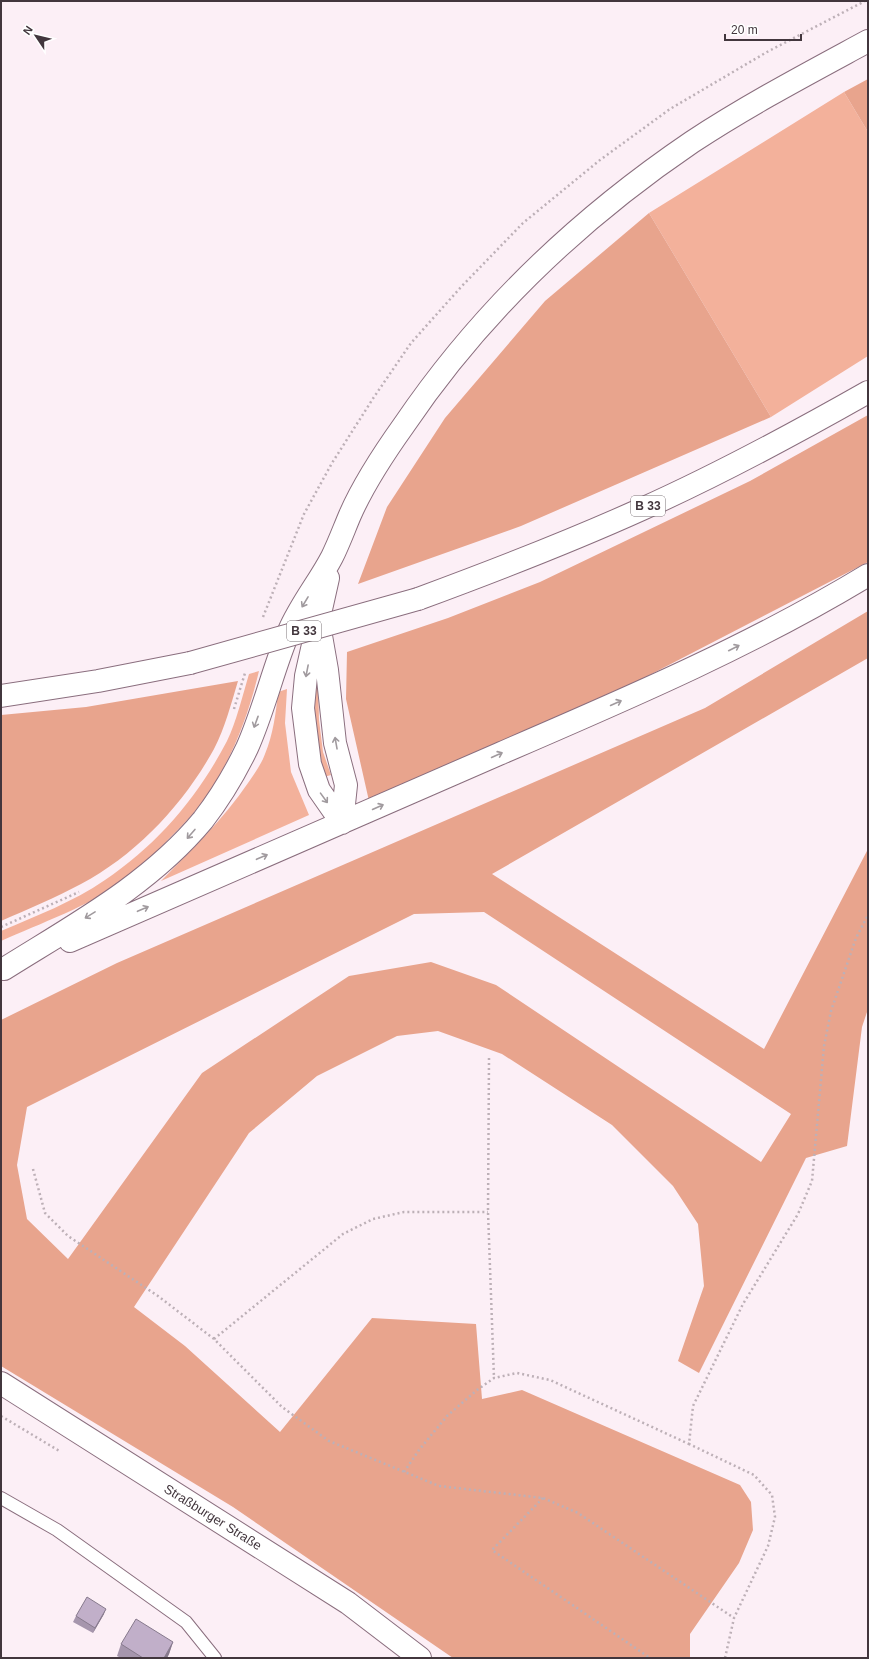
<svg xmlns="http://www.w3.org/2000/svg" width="869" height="1659" font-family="Arial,sans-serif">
  <rect width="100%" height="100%" fill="#fceff6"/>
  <!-- green -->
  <path fill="#f3b19b" d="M844 92 868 132V356L771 417 649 213Z
    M259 671C248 717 231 762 203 801 191 818 176 831 162 846 150 858 138 871 124 881 91 905 39 924 1 941V931C36 916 73 902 105 880 157 845 198 797 227 741 236 723 243 694 249 674Z
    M318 683 319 720 323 752 331 775 324 777 317 753 310 685Z
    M287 689 285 723 291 772 309 815 161 881C191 850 223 820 248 783 254 774 261 765 265 754 273 735 276 713 278 692Z"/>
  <!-- forest -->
  <path fill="#e8a48d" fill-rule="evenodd" d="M868 79V132L844 92Z
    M649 213 771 417 521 526 358 584 387 507 445 418 545 301Z
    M868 415V562L636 682 369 801 346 699 347 652 448 618 540 582 750 481Z
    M868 611V658L492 874 764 1049 868 849V1009L862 1027 847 1146 806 1158 699 1373 678 1361 704 1286 698 1224 673 1186 612 1125 502 1054 438 1031 397 1036 317 1076 249 1133 134 1307 185 1346 280 1432 372 1318 476 1324 482 1399 522 1390 740 1485 751 1502 753 1530 739 1563 690 1634V1658H453L233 1507 1 1366V1020L117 963 705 708ZM484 912 791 1114 761 1162 496 985 431 962 349 976 202 1073 68 1259 27 1219 17 1165 27 1107 414 914Z
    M238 681C231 704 225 728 214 749 183 805 137 854 81 884 55 898 28 909 1 921V715L86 707Z"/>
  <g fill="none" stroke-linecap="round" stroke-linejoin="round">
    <!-- lane casing -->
    <g stroke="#8a6e7e" stroke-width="14">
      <path id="lane" d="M1 1498 57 1530 186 1622 215 1658"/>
    </g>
    <!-- secondary casing -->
    <g stroke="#8a6e7e" stroke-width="24">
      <path id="secondary" d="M328 578 306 676 303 708 310 764 319 790 342 823
        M320 630 327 670 335 743 346 785 342 823
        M70 941C213 879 356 817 499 754 624 700 751 646 868 575
        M4 969C74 925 149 885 203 820 220 798 235 773 247 748 264 710 273 669 289 631 300 605 319 582 332 557 339 543 344 529 350 515 364 483 384 453 404 425 480 313 580 218 692 142 748 105 809 73 868 41
        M1 1383 348 1603 420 1658"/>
    </g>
    <!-- primary casing -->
    <g stroke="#8a6e7e" stroke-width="24">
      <path id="primary" d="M418 599C494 571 569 542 642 509 720 474 794 434 868 392
        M1 696 98 681 190 663"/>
    </g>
    <!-- path -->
    <path stroke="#bdb0b7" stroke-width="2.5" stroke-dasharray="2 3" stroke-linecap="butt" d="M263 617 304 514 332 463 374 397 411 343 461 287 523 223 600 160 670 109 767 52 865 1
      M234 709 245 673
      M1 927 79 892
      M489 1058 488 1212 494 1378
      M33 1169 45 1213 68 1236 158 1296 214 1339 282 1407 329 1441 439 1486 543 1498 578 1513 734 1618
      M214 1339 343 1234 373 1219 404 1212H488
      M1 1416 61 1452
      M404 1472 419 1450 447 1416 477 1390 494 1378 517 1373 550 1380 689 1444
      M543 1498 492 1550 650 1658
      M725 1658 734 1618 768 1546 775 1517 772 1495 754 1475 689 1444 693 1406 743 1304 798 1214 812 1181 824 1046 831 1011 856 938 868 915"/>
    <!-- lane -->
    <use href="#lane" stroke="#fff" stroke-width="12"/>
    <!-- secondary -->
    <use href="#secondary" stroke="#fff" stroke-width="22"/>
    <!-- primary -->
    <use href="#primary" stroke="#fff" stroke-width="22"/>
    <!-- primary-bridge casing -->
    <g stroke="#8a6e7e" stroke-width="24" stroke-linecap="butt">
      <path id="primary-bridge" d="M190 663 418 599"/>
    </g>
    <!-- primary-bridge -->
    <use href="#primary-bridge" stroke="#fff" stroke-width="22"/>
  </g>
  <!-- wall -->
  <path fill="#a696ad" d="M104 1614 93 1633 73 1622 76 1616Z
    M173 1642 169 1654 167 1658H121L117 1656 121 1644Z"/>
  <!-- shaded-wall -->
  <path fill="#877a8d" d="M106 1609 104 1614 93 1633 95 1628Z
    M173 1642 169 1654 167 1658H164Z"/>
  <!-- building -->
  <path fill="#c1afc9" stroke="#877a8d" d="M87 1597 106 1609 95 1628 76 1616Z
    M136 1619 173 1642 164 1658H143L121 1644Z"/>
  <!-- one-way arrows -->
  <defs><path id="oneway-shaft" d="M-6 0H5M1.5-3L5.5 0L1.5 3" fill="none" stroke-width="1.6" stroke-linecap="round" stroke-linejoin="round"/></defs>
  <g stroke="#a09a9e">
    <use href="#oneway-shaft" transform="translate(305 602) rotate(121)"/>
    <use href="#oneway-shaft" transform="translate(734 648) rotate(-27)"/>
    <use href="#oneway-shaft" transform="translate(307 671) rotate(101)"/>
    <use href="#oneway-shaft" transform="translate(616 703) rotate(-24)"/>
    <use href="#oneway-shaft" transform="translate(256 722) rotate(110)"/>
    <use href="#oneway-shaft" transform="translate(336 743) rotate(-100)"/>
    <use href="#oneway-shaft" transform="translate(497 755) rotate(-24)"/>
    <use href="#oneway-shaft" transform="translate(324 798) rotate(54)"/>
    <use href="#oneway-shaft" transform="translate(378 807) rotate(-24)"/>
    <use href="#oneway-shaft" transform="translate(191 834) rotate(131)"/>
    <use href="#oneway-shaft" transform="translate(262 857) rotate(-23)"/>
    <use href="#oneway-shaft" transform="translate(143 909) rotate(-23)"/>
    <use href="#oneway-shaft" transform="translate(90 915) rotate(148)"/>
  </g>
  <g text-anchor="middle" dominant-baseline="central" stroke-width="4" stroke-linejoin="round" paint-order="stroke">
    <!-- shield labels -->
    <g fill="#fff" stroke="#7b7277" stroke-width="1">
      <rect x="631" y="496" width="34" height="20" rx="3"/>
      <rect x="287" y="621" width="34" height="20" rx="3"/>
    </g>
    <g font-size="12" font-weight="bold" fill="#42363d">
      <text x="648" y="506">B 33</text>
      <text x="304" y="631">B 33</text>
    </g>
    <!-- street labels -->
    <g font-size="13" fill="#42363d" stroke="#fff">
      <text transform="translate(213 1517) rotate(32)">Straßburger Straße</text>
    </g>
  </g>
  <!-- border -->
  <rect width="869" height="1659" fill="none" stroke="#42363d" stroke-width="4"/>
  <!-- north arrow -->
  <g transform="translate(36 36) rotate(305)" stroke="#ffffff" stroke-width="3" paint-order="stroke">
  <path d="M0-3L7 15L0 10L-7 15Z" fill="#42363d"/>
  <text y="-6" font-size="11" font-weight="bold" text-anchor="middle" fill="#42363d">N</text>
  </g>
  <!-- scale -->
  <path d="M725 34v6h76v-6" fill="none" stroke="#42363d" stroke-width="2"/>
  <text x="731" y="34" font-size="12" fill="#42363d" stroke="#ffffff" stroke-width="3" paint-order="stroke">20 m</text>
</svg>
